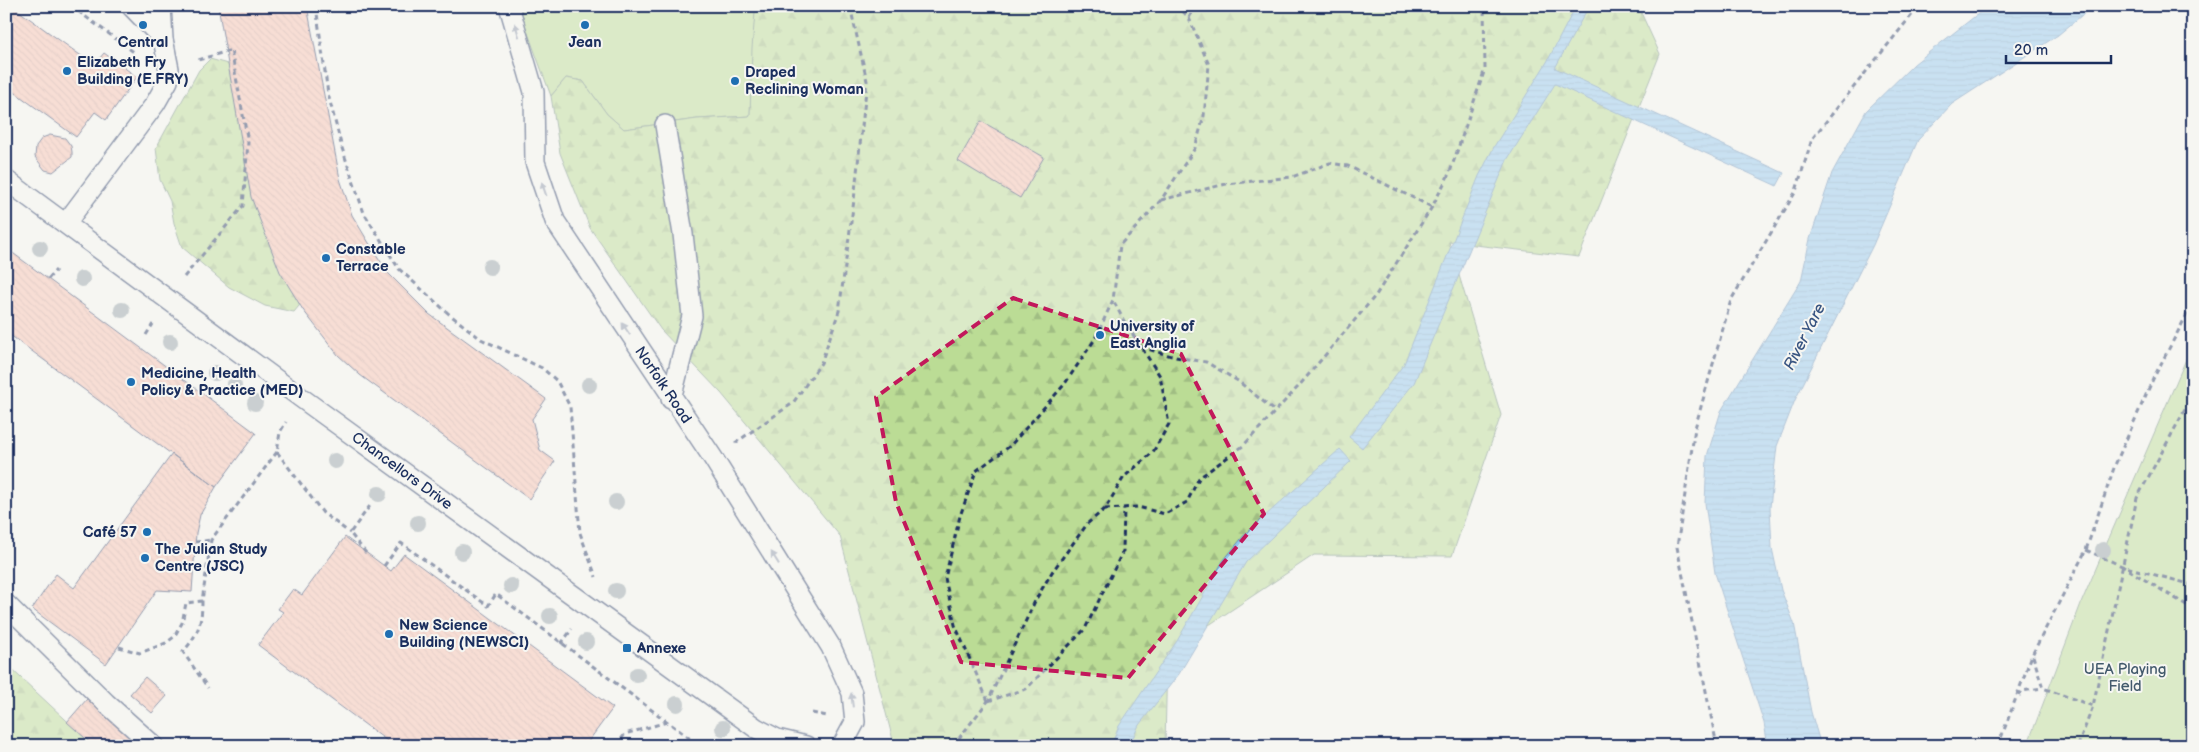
<svg xmlns="http://www.w3.org/2000/svg" width="2199" height="752" font-family="'Balsamiq Sans',sans-serif">
  <defs>
    <pattern id="forest-firs" width="22" height="20" patternUnits="userSpaceOnUse" patternTransform="scale(1.25)"><rect width="22" height="20" fill="#bbdc95"/><path d="M5 1l3.5 6h-7zM16 11l3.5 6h-7z" fill="#a0bd83"/></pattern>
    <pattern id="water-rules" width="6" height="5" patternUnits="userSpaceOnUse" patternTransform="scale(1.25)"><rect width="6" height="5" fill="#92c7f0"/><path d="M0 2.5h6" fill="none" stroke="#7dabd0"/></pattern>
    <pattern id="building-back-hatch" width="6" height="6" patternUnits="userSpaceOnUse" patternTransform="scale(1.25)"><rect width="6" height="6" fill="#f9c0b1"/><path d="M-1 5l2 2M0 0l6 6M5-1l2 2" fill="none" stroke="#d5a59b"/></pattern>
  </defs>
  <rect width="100%" height="100%" fill="#f6f6f2"/>
  <filter id="ink" filterUnits="userSpaceOnUse"><feTurbulence type="fractalNoise" baseFrequency=".02" numOctaves="2"/><feDisplacementMap in="SourceGraphic" scale="10" xChannelSelector="R" yChannelSelector="G"/><feConvolveMatrix kernelMatrix="1 2 1 2 8 2 1 2 1" color-interpolation-filters="sRGB"/></filter>
  <g filter="url(#ink)">
    <!-- green -->
    <path fill="#bbdc95" stroke="#6b867a" d="M518 6H761L755 13 750 116 697 119 624 129 607 114 583 81 566 78 551 96Z
      M2193 343V746H2027L2082 601Z"/>
    <!-- forest -->
    <path fill="url(#forest-firs)" stroke="#6b867a" d="M761 6H1638L1660 54 1579 257 1449 242 1501 415 1452 556 1314 555 1167 653 1165 746H898L893 740 840 536 721 393 661 330 590 228 560 153 551 96 566 78 583 81 607 114 624 129 697 119 750 116 752 48 755 13Z
      M210 59 231 65 308 295 294 312 265 306 229 287 182 247 174 223 170 201 160 180 156 148 199 70Z
      M6 664 94 746H6Z"/>
    <!-- water -->
    <path fill="url(#water-rules)" stroke="#628ab6" d="M1576 6H1589L1555 68 1784 173 1777 186 1555 84 1507 160 1414 383 1362 448 1349 437 1404 364 1479 176 1495 145 1547 62Z
      M1988 6H2093L2058 35 1952 104 1918 140 1873 245 1795 400 1777 446 1770 507 1772 548 1781 590 1794 623 1811 712 1821 746H1768L1764 723 1715 573 1705 503 1707 456 1721 411 1801 281 1810 239 1832 173 1866 111 1914 64Z
      M1340 449 1351 461 1246 562 1179 674 1139 725 1129 746H1111L1119 726 1177 641 1223 561 1246 533Z"/>
    <!-- building -->
    <path fill="url(#building-back-hatch)" stroke="#1b2f5e" d="M6 6H12L94 65 104 53 137 77 106 120 95 112 76 137 6 86Z
      M218 6H307L340 179 352 215 369 243 388 273 429 314 546 399 532 419 540 450 555 461 529 499 360 375 338 355 303 310 280 272 251 197Z
      M981 121 1044 157 1020 198 958 161Z
      M50 135 65 138 71 146 72 152V157L53 172 45 170 35 157 36 146 42 138Z
      M6 248 256 433 216 487 6 332Z
      M172 454 216 487 200 515 196 533 192 592 157 590 106 664 32 609 56 574 74 588Z
      M345 537 391 571 404 554 613 708 585 746H394L258 645 283 612 278 609 293 589 302 595Z
      M145 677 167 696 152 713 130 694Z
      M87 699 139 746H94L67 722Z"/>
    <g fill="none" stroke-linecap="round" stroke-linejoin="round">
      <!-- lane casing -->
      <g stroke="#1b2f5e" stroke-width="22">
        <path id="lane" d="M131 6 163 39 161 6
          M509 6 534 92 535 162 555 221 713 458 831 647 852 693 855 722 842 746
          M665 125 683 234 692 316 671 399
          M6 180 300 397 756 728 777 739 806 746
          M66 223 155 104 168 81 169 69 163 39
          M6 604 106 703 154 746"/>
      </g>
      <!-- path -->
      <path stroke="#1b2f5e" stroke-width="3" stroke-dasharray="5 4" stroke-linecap="butt" d="M71 6 135 53
        M316 6 328 94 342 148 364 213 399 269 449 314 481 339 542 368 557 381 570 407 580 533 596 577
        M1189 18 1195 6
        M1161 200 1226 184 1292 177 1330 163 1348 166 1432 207
        M184 277 243 206 248 142 231 50 195 61
        M48 279 56 270
        M146 335 153 324
        M1141 347 1175 357 1206 362 1238 381 1275 411
        M735 443 793 403 821 363 839 311 854 200 867 81 850 6
        M277 452 323 513 350 533
        M1105 509 1138 507 1165 514 1187 502 1199 478 1243 446 1298 387 1376 295 1432 207 1450 172 1485 69 1484 6
        M195 542 211 540
        M2086 550 2122 566
        M366 553 350 533 372 503
        M384 566 401 543 488 606 496 594 700 746
        M2193 585 2122 566 2193 609
        M202 601C202 624 198 634 183 652L208 688
        M561 644 572 629
        M119 647 140 653 166 643 174 637 182 623 186 603 202 601 211 540 277 452 280 432 286 422
        M2033 656 2043 688 2093 706
        M2019 696 2022 691 2043 688
        M988 701 955 625 945 578 960 516 976 471 1010 446 1064 385 1095 339 1113 300 1120 245 1161 200 1195 148 1204 116 1209 65 1189 18 1178 6
        M988 701 1026 689 1085 629 1123 551 1124 508
        M812 713 827 716
        M616 746 625 734 667 722
        M953 746 988 701 1036 599 1052 572 1088 523 1105 509 1124 477 1153 452 1169 424 1160 376 1124 321 1113 300
        M1717 746 1677 547 1695 428 1731 300 1796 191 1812 139 1919 6
        M1998 746 2032 655 2086 550 2115 465 2153 379 2193 303
        M2078 746 2093 706 2137 498 2193 395"/>
      <!-- lane -->
      <use href="#lane" stroke="#f6f6f2" stroke-width="19"/>
    </g>
    <!-- trees -->
    <g fill="#94a0a8">
      <circle cx="40" cy="248" r="8"/>
      <circle cx="490" cy="267" r="8"/>
      <circle cx="82" cy="279" r="8"/>
      <circle cx="122" cy="310" r="8"/>
      <circle cx="170" cy="342" r="8"/>
      <circle cx="215" cy="373" r="8"/>
      <circle cx="589" cy="385" r="8"/>
      <circle cx="234" cy="386" r="8"/>
      <circle cx="255" cy="403" r="8"/>
      <circle cx="335" cy="461" r="8"/>
      <circle cx="379" cy="494" r="8"/>
      <circle cx="616" cy="502" r="8"/>
      <circle cx="418" cy="523" r="8"/>
      <circle cx="2103" cy="550" r="8"/>
      <circle cx="462" cy="552" r="8"/>
      <circle cx="511" cy="586" r="8"/>
      <circle cx="616" cy="591" r="8"/>
      <circle cx="550" cy="616" r="8"/>
      <circle cx="586" cy="642" r="8"/>
      <circle cx="637" cy="675" r="8"/>
      <circle cx="677" cy="704" r="8"/>
      <circle cx="723" cy="728" r="8"/>
    </g>
    <!-- one-way arrows -->
    <defs><path id="oneway-solid" d="M-6-.8H1V-3.2L6.5 0L1 3.2V.8H-6Z" transform="scale(1.25)"/></defs>
    <g fill="#8892a8">
      <use href="#oneway-solid" transform="translate(517 30) rotate(-107)"/>
      <use href="#oneway-solid" transform="translate(544 189) rotate(-109)"/>
      <use href="#oneway-solid" transform="translate(626 329) rotate(-123)"/>
      <use href="#oneway-solid" transform="translate(775 558) rotate(-122)"/>
      <use href="#oneway-solid" transform="translate(852 700) rotate(-97)"/>
    </g>
  </g>
  <!-- marked area -->
  <path d="M0 0H2199V752H0ZM1013 298 1181 354 1264 514 1128 678 961 662 896 502 876 397Z" fill="#f6f6f2" fill-opacity=".55" fill-rule="evenodd"/>
  <path fill="none" stroke="#c2185b" stroke-width="4" stroke-dasharray="10 6" stroke-linejoin="round" d="M1013 298 1181 354 1264 514 1128 678 961 662 896 502 876 397Z"/>
  <!-- markers -->
  <g fill="#1f6fb2" stroke="#f6f6f2" stroke-width="2">
    <circle cx="143" cy="25" r="5"/>
    <circle cx="585" cy="25" r="5"/>
    <circle cx="67" cy="71" r="5"/>
    <circle cx="735" cy="81" r="5"/>
    <circle cx="326" cy="258" r="5"/>
    <circle cx="1100" cy="335" r="5"/>
    <circle cx="131" cy="382" r="5"/>
    <circle cx="147" cy="532" r="5"/>
    <circle cx="145" cy="558" r="5"/>
    <circle cx="389" cy="634" r="5"/>
    <rect x="622" y="643" width="10" height="10" rx="2.5"/>
  </g>
  <g text-anchor="middle" dominant-baseline="central" stroke-width="4" stroke-linejoin="round" paint-order="stroke">
    <!-- poi labels -->
    <g font-size="15" font-weight="bold" fill="#1b2f5e" stroke="#f6f6f2" text-anchor="start">
      <text x="143" y="42" text-anchor="middle">Central</text>
      <text x="585" y="42" text-anchor="middle">Jean</text>
      <text x="77" y="62">Elizabeth Fry<tspan x="77" dy="17">Building (E.FRY)</tspan></text>
      <text x="745" y="72">Draped<tspan x="745" dy="17">Reclining Woman</tspan></text>
      <text x="336" y="249">Constable<tspan x="336" dy="17">Terrace</tspan></text>
      <text x="1110" y="326">University of<tspan x="1110" dy="17">East Anglia</tspan></text>
      <text x="141" y="373">Medicine, Health<tspan x="141" dy="17">Policy &amp; Practice (MED)</tspan></text>
      <text x="137" y="532" text-anchor="end">Café 57</text>
      <text x="155" y="549">The Julian Study<tspan x="155" dy="17">Centre (JSC)</tspan></text>
      <text x="399" y="625">New Science<tspan x="399" dy="17">Building (NEWSCI)</tspan></text>
      <text x="637" y="648">Annexe</text>
    </g>
    <!-- street labels -->
    <g font-size="15" fill="#1b2f5e" stroke="#f6f6f2">
      <text transform="translate(663 385) rotate(56)">Norfolk Road</text>
      <text transform="translate(402 471) rotate(36)">Chancellors Drive</text>
    </g>
    <!-- park labels -->
    <g font-size="15" fill="#435a6c" stroke="#f6f6f2">
      <text x="2125" y="669">UEA Playing<tspan x="2125" dy="17">Field</tspan></text>
    </g>
    <!-- water labels -->
    <g font-size="16" font-style="italic" fill="#395582" stroke="#f6f6f2">
      <text transform="translate(1805 337) rotate(-63)">River Yare</text>
    </g>
  </g>
  <!-- margin -->
  <rect width="2199" height="752" fill="none" stroke="#f6f6f2" stroke-width="25"/>
  <rect x="12" y="12" width="2174" height="727" fill="none" stroke="#1b2f5e" stroke-width="2" filter="url(#ink)"/>
  <!-- scale -->
  <path d="M2006 55v8h105v-8" fill="none" stroke="#1b2f5e" stroke-width="2.5"/>
  <text x="2014" y="55" font-size="15" fill="#1b2f5e" stroke="#f6f6f2" stroke-width="4" paint-order="stroke">20 m</text>
</svg>
